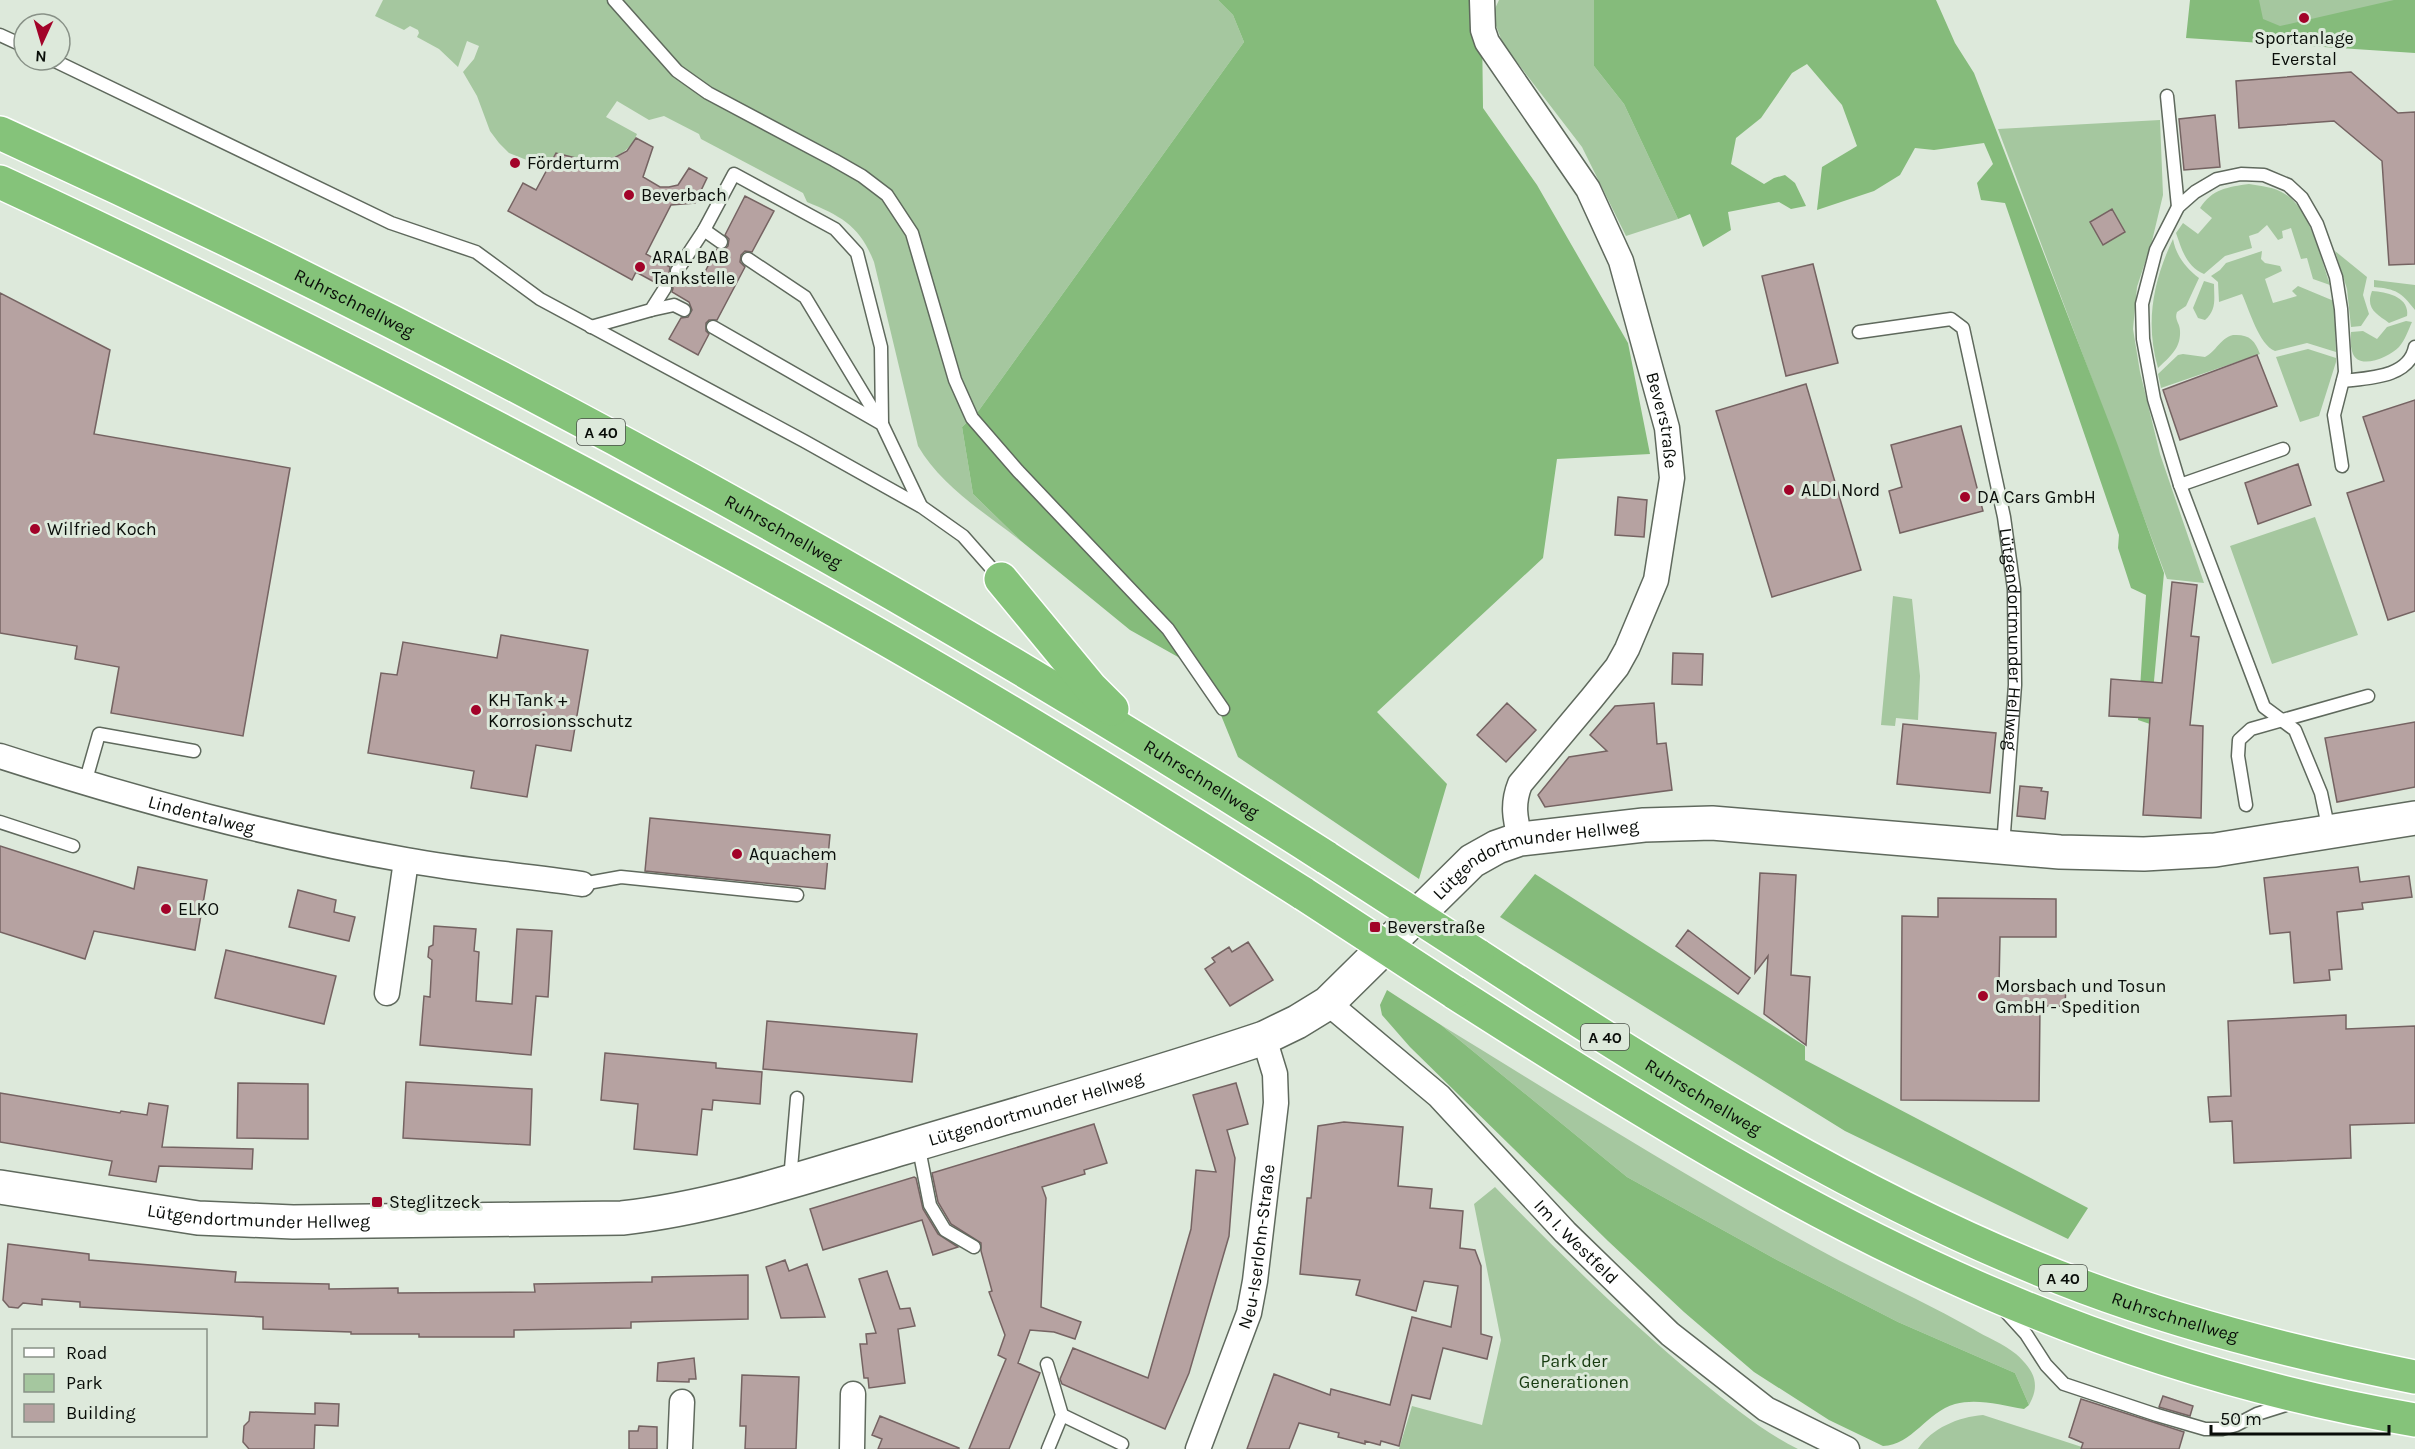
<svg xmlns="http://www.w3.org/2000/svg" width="2415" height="1449" font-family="Karla,sans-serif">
  <rect width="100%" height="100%" fill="#dde9db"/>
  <!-- green -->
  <path fill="#a5c79f" d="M383 0H1218L1233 15 1244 42 977 413 962 427 973 494 1021 541C985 513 941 486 918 446L874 262C860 226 841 216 807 202L803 193 701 139 699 134 664 116 649 120 617 101 606 117 637 134C624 167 583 164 556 153L547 168 509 153 499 143 490 131 477 96 463 72 474 59 479 46 467 41 458 67 439 49 417 37 419 33 418 30 410 26 404 30 375 16Z
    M1499 0H1594V66L1624 104 1678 219 1626 236 1582 147 1503 44 1492 15Z
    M2194 0H2415V50L2192 36Z
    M2160 120 2163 195 2152 241 2137 287 2133 329 2140 372 2160 454 2204 583 2167 579 1998 129Z
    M2249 184C2261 186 2275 187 2285 194 2310 209 2321 259 2330 285L2313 279 2307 258 2301 259 2291 228 2282 231 2283 238 2278 240 2267 225 2258 233 2249 236 2252 248 2225 256 2204 274C2186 266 2182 250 2176 233L2183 223 2198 234 2212 218 2200 208C2212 189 2228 187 2249 184Z
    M2173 239C2176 256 2186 268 2199 278L2186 306 2177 312C2174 320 2180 323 2180 331 2181 348 2170 357 2158 368 2145 323 2153 281 2173 239Z
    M2262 251 2261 259 2265 263 2280 266 2282 271 2265 279 2273 303 2297 296 2292 291 2298 286 2334 301 2336 352 2307 343 2275 351C2259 345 2249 309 2242 294L2219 302 2218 282 2211 276 2220 270 2226 263Z
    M2335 251 2367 277 2363 295 2369 314 2361 326 2351 327 2347 289Z
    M2374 280 2415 285V310C2401 292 2396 289 2374 287Z
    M2204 281 2214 284C2214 298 2217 310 2205 320L2198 318 2193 308Z
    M2372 291C2387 292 2410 297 2407 316L2389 323C2377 314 2365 309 2372 291Z
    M2406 321 2412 322C2408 331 2405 340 2399 347 2389 357 2357 372 2352 351 2350 345 2351 338 2351 332L2363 331 2377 339 2387 327Z
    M2233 335C2249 334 2255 340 2260 354L2161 388 2158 374 2178 355 2183 354 2205 357C2217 351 2219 339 2233 335Z
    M2308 349 2336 358V362L2319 416 2300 422 2276 357Z
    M2315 517 2358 635 2272 664 2230 546Z
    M1893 596 1912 599 1920 676 1918 720 1896 718 1895 726 1881 725Z
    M1441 1025C1565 1101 1688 1178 1816 1248 1867 1276 1921 1300 1973 1329 1986 1337 2004 1344 2016 1354 2034 1370 2041 1384 2029 1405L2015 1373 1898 1322 1777 1260 1627 1177Z
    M1495 1187C1561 1255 1628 1321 1701 1381 1732 1406 1762 1431 1798 1449H1399L1412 1406 1482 1425 1501 1340 1474 1204Z
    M1983 1415 2082 1447 2081 1449H1918C1932 1428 1958 1417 1983 1415Z"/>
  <!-- forest -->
  <path fill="#85bb7b" d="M1218 0H1489L1482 26 1483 108 1537 185 1628 343 1650 454 1557 459 1543 558 1377 712 1447 784 1419 879 1238 757 1203 671 1130 630 1021 541 973 494 962 427 977 413 1244 42 1233 15Z
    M1594 0H1936L1955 43 1974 73 2117 443 2164 573 2150 724 2138 720 2146 595 2131 588 2118 548 2119 535 2005 203 1981 200 1977 183 1993 164 1984 143 1934 150 1915 148 1900 175 1874 191 1817 210 1822 167 1857 146 1842 105 1807 64 1792 73 1761 118 1736 138 1731 164 1764 184 1774 178 1785 175 1795 183 1806 206 1791 209 1779 202 1728 212 1731 230 1703 247 1690 214 1678 219 1624 104 1594 66Z
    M2190 0H2259L2263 19 2280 26 2394 0H2415V53L2186 38Z
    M1535 874 1805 1046V1060L2088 1208 2068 1239 1845 1131 1500 917Z
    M1387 990 1441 1025 1627 1177 1777 1260 1898 1322 2015 1373 2029 1405 2024 1409C2001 1405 1977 1398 1955 1404 1927 1412 1912 1445 1883 1446L1829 1420 1754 1372 1684 1312 1608 1241 1410 1047 1382 1015 1380 1005Z"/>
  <!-- building -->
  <path fill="#b6a2a1" stroke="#756362" stroke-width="1.5" d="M2351 72 2398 113 2415 112V264L2389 265 2382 161 2334 121 2239 128 2236 81Z
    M2215 115 2220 167 2184 170 2179 119Z
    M636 138 653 147 643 177 660 187H669L678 185 689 168 707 178 695 203 671 205 646 254 670 267 669 274 673 278 680 279 684 275 699 283 717 249 724 250 728 246 729 239 725 235 745 196 774 211 752 252 745 251 741 255 740 262 745 267 717 320H709L706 323V331L709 334 698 355 669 339 681 318 688 317 692 310 689 302 672 292 673 288 670 281 662 280 658 284 636 272 632 280 508 211 523 183 536 190 556 153 584 160H601L614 158 627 151Z
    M2112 209 2125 232 2103 245 2090 222Z
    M1813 264 1838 363 1786 376 1762 276Z
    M0 293 110 350 94 434 290 468 243 736 111 713 119 667 75 659 77 646 0 633Z
    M2257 355 2277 406 2180 440 2163 390Z
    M1806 384 1861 570 1772 597 1716 411Z
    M2415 400V611L2388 620 2347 493 2384 481 2363 417Z
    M1961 426 1983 511 1900 533 1889 491 1902 487 1891 445Z
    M2298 464 2311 505 2258 524 2245 483Z
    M1618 497 1647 500 1644 537 1615 535Z
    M2172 582 2197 585 2191 636 2199 637 2190 725 2203 726 2201 818 2143 815 2150 718 2109 716 2111 679 2162 683Z
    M501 635 588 650 571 751 536 745 527 797 471 788 474 771 368 753 381 673 397 675 403 642 497 658Z
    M1673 653 1703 654 1702 685 1672 684Z
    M1507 703 1536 730 1506 762 1477 735Z
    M1654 703 1657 744 1666 743 1672 790 1545 807 1538 795 1569 757 1607 751 1590 735 1615 706Z
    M2415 722V787L2337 802 2325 738Z
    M1903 724 1996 733 1990 793 1897 784Z
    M2020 786 2042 788 2041 791 2048 792 2045 819 2017 816Z
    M650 818 830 835 825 889 645 871Z
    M0 846 134 889 138 867 207 880 195 950 94 931 85 959 0 932Z
    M2358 867 2360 882 2409 876 2412 897 2362 903 2363 909 2337 912 2342 969 2329 970 2330 980 2294 983 2290 932 2270 934 2264 878Z
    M1760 873 1796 875 1791 975 1810 977 1806 1045 1764 1014 1768 956 1755 973Z
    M298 890 336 900 334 912 355 917 349 941 289 927Z
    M1938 898 2056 899V937H2000L1999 985H2066L2065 1006H2040L2039 1101 1901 1100 1902 916 1938 917Z
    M434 926 476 929 474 951 479 952 476 1001 512 1004 517 929 552 931 548 997 536 996 531 1055 420 1045 424 996 430 997 432 960 428 957 429 947 433 945Z
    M1688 930 1750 978 1738 994 1676 946Z
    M1248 942 1273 980 1230 1006 1205 969 1215 962 1212 958 1229 947 1232 952Z
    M226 950 336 976 324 1024 215 998Z
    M2346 1015V1029L2415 1026V1123L2350 1125 2351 1158 2234 1163 2232 1121 2210 1122 2208 1097 2231 1096 2228 1021Z
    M767 1021 917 1034 912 1082 763 1069Z
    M605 1053 716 1063V1068L762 1072 760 1104 713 1100 712 1110 702 1109 697 1155 634 1149 638 1104 601 1100Z
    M406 1082 532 1089 530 1145 403 1138Z
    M238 1083 308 1084V1139L237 1138Z
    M1236 1083 1248 1124 1227 1130 1235 1158 1229 1236 1189 1373 1165 1429 1062 1384 1060 1379 1073 1348 1148 1378 1191 1229 1196 1170 1216 1172 1193 1095Z
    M0 1093 120 1113 121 1111 147 1115 149 1103 168 1106 162 1147 253 1149 252 1169 159 1166 156 1182 109 1175 112 1161 0 1142Z
    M1344 1122 1403 1127 1398 1186 1432 1189 1430 1208 1463 1211 1460 1248 1475 1250 1481 1266V1334L1492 1337 1487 1359 1443 1348 1430 1399 1412 1395 1399 1446 1381 1441 1380 1445 1365 1441V1444L1338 1437 1339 1433 1299 1423 1289 1449H1247L1274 1374 1330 1395 1331 1389 1390 1405 1412 1317 1451 1327 1458 1286 1424 1281 1416 1311 1356 1295 1360 1280 1300 1274 1307 1198H1311L1318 1126Z
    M1094 1124 1107 1163 1084 1170 1085 1174 1042 1187 1046 1198 1041 1307 1081 1322 1075 1339 1054 1332 1030 1330 1018 1363 1040 1373 1009 1449H969L1006 1359 998 1355 1005 1335 989 1292 992 1291 981 1251V1243L951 1224 938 1202 932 1173Z
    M914 1177 916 1178 923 1209 938 1234 958 1247 933 1255 922 1220 823 1250 810 1209Z
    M8 1244 89 1254V1260L236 1272 235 1282 329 1284V1289L398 1288V1293L535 1292 534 1284 652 1282V1277L748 1275V1319L631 1322V1328L514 1330V1337H419V1334H351V1332L263 1329V1317L80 1307V1302L42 1299V1305L23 1303 18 1308 9 1307 3 1300Z
    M785 1260 789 1271 807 1264 825 1317 781 1318 766 1267Z
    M887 1271 900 1309 910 1308 915 1326 898 1329 905 1383 869 1388 868 1378H864L860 1344H867L866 1334 876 1333 859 1279Z
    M694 1358 696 1379H689V1382L657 1381 658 1363Z
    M742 1375 799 1377 796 1449H745L746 1426H740Z
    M2163 1396 2193 1406 2190 1416 2159 1407Z
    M2081 1399 2184 1432 2179 1449H2081L2083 1443 2069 1437Z
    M315 1403 339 1404 338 1426 315 1425 314 1449H249L243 1442 244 1426 249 1421 250 1412 315 1414Z
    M880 1416 959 1448V1449H878L882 1439 872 1435Z
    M639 1426 657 1427V1449H629V1431H638Z"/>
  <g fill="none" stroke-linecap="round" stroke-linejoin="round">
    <!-- lane casing -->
    <g stroke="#5f695d" stroke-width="15">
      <g id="lane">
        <path d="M614 0 677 71 708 93 834 160 862 176 887 195 912 233 955 380 972 418 1018 471 1168 629 1223 709"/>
        <path d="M0 35 24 46"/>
        <path d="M53 60 391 223 476 252 540 299 804 441 922 507 963 536 1000 578"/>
        <path d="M2167 96 2178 207"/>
        <path d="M704 230 721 242"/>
        <path d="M748 259 805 297 881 423"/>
        <path d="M677 271 704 230 734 174 835 229 857 253 881 347 882 424"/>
        <path d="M651 310 674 305 684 310"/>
        <path d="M591 327 651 310 665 288"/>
        <path d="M713 327 882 424 921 506"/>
        <path id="s1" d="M1859 332 1951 319 1963 328 2004 517 2014 589 2015 685 2003 846"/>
        <path d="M2343 381C2368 378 2409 378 2415 347"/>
        <path d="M2180 485 2283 449"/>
        <path d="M85 783 99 734 194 751"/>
        <path d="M2246 805 2238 756 2239 740 2251 729 2368 696"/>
        <path d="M0 822 73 846"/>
        <path d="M2329 831 2321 793 2295 730 2264 707 2180 485 2154 399 2143 339 2142 304 2156 250 2178 207 2195 192 2217 179 2241 174 2264 175 2288 185 2302 198 2317 224 2336 277 2341 309 2345 372 2334 415 2342 466"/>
        <path d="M582 884 621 877 797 895"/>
        <path d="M918 1144 930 1205 945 1230 974 1247"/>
        <path d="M790 1180 797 1098"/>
        <path d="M2006 1312 2026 1334 2046 1365 2064 1384 2157 1415 2205 1429H2222L2236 1425 2257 1414 2289 1404"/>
        <path d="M1047 1364 1062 1415 1048 1449"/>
        <path d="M1062 1415 1122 1444"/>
      </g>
    </g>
    <!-- street casing -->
    <g stroke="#5f695d" stroke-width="27">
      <g id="street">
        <path id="s2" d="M1482 0 1483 30 1487 42 1588 189 1621 261 1667 428 1672 478 1656 580 1627 649 1617 667 1592 698 1520 784C1512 804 1515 818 1520 839"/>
        <path id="s3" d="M0 756C133 799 268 836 406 860 464 871 523 875 582 884"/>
        <path d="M387 993 406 861"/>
        <path id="s4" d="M1328 1003 1439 1096 1565 1232 1670 1334 1766 1409 1847 1449"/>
        <path d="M680 1449 682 1402"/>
        <path d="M852 1449 853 1394"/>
        <path id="s5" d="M1198 1449 1249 1313 1255 1281 1276 1103 1275 1074 1264 1038"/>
      </g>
    </g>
    <!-- secondary casing -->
    <g stroke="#5f695d" stroke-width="36">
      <g id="secondary">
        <path id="s6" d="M0 1187 198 1218 293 1222 622 1218C719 1207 811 1175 903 1148 1024 1112 1145 1078 1264 1038L1297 1022 1328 1003 1472 861 1497 847 1520 839 1644 825 1712 823 2060 852 2144 854 2215 850 2415 818"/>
      </g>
    </g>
    <!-- highway casing -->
    <g stroke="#fff" stroke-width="36">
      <g id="highway">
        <path id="s7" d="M0 133C459 342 902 586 1327 858"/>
        <path d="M0 182C199 274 394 373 588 476 700 536 812 596 922 660 1051 735 1178 814 1304 894"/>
        <path d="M1001 579 1091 688 1112 709"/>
        <path id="s8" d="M1477 955C1670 1081 1868 1205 2084 1287 2191 1327 2303 1355 2415 1377"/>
        <path d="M1454 992C1627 1103 1803 1213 1992 1294 2127 1352 2270 1395 2415 1420"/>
      </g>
    </g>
    <!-- lane -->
    <use href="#lane" stroke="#fff" stroke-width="12"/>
    <!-- street -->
    <use href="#street" stroke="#fff" stroke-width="24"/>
    <!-- secondary -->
    <use href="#secondary" stroke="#fff" stroke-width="33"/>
    <!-- highway -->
    <use href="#highway" stroke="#85c37a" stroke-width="33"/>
    <!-- highway-bridge casing -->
    <g stroke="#fff" stroke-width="36" stroke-linecap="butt">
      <path id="highway-bridge" d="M1327 858 1477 955
        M1304 894 1454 992"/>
    </g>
    <!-- highway-bridge -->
    <use href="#highway-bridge" stroke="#85c37a" stroke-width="33"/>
  </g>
  <!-- markers -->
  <g fill="#a20329" stroke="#dde9db" stroke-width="2">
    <circle cx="2304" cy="18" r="6"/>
    <circle cx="515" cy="163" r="6"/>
    <circle cx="629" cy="195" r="6"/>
    <circle cx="640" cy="267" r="6"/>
    <circle cx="1789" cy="490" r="6"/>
    <circle cx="1965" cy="497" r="6"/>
    <circle cx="35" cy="529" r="6"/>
    <circle cx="476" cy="710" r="6"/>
    <circle cx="737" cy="854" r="6"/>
    <circle cx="166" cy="909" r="6"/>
    <rect x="1369" y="921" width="12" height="12" rx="3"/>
    <circle cx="1983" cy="996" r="6"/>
    <rect x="371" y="1196" width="12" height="12" rx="3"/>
  </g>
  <g text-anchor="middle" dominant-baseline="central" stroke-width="6" stroke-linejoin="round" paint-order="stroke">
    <!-- shield labels -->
    <g fill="#dde9db" stroke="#494f48" stroke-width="1.5">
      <rect x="577" y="419" width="48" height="26" rx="4.5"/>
      <rect x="1581" y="1024" width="48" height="26" rx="4.5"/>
      <rect x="2039" y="1265" width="48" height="26" rx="4.5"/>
    </g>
    <g font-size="16" font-weight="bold" fill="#090d09">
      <text x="601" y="432">A 40</text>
      <text x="1605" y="1037">A 40</text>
      <text x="2063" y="1278">A 40</text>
    </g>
    <!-- poi labels -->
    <g font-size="18" fill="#090d09" stroke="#dde9db" text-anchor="start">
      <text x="2304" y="38" text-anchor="middle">Sportanlage<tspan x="2304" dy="21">Everstal</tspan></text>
      <text x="527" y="163">Förderturm</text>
      <text x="641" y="195">Beverbach</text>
      <text x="652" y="257">ARAL BAB<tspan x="652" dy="21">Tankstelle</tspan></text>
      <text x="1801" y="490">ALDI Nord</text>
      <text x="1977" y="497">DA Cars GmbH</text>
      <text x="47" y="529">Wilfried Koch</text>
      <text x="488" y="700">KH Tank +<tspan x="488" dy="21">Korrosionsschutz</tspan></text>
      <text x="749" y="854">Aquachem</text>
      <text x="178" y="909">ELKO</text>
      <text x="1387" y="927">Beverstraße</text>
      <text x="1995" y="986">Morsbach und Tosun<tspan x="1995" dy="21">GmbH - Spedition</tspan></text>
      <text x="389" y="1202">Steglitzeck</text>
    </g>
    <!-- street labels -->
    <g font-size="18" fill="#090d09" stroke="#dde9db">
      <text stroke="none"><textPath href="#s7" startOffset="393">Ruhrschnellweg</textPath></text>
      <text stroke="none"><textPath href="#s2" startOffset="465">Beverstraße</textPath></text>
      <text stroke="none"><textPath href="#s7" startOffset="879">Ruhrschnellweg</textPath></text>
      <text stroke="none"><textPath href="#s1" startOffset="424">Lütgendortmunder Hellweg</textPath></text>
      <text stroke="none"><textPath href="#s7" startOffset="1365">Ruhrschnellweg</textPath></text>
      <text stroke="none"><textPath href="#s3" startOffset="210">Lindentalweg</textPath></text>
      <text stroke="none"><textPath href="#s6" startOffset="1628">Lütgendortmunder Hellweg</textPath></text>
      <text stroke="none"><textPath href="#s8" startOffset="267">Ruhrschnellweg</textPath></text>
      <text stroke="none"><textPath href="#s6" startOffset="1053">Lütgendortmunder Hellweg</textPath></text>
      <text stroke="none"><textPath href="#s6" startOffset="261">Lütgendortmunder Hellweg</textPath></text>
      <text stroke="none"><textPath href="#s4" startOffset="345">Im I. Westfeld</textPath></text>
      <text stroke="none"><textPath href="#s5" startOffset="212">Neu-Iserlohn-Straße</textPath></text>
      <text stroke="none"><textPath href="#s8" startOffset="789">Ruhrschnellweg</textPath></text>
    </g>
    <!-- park labels -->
    <g font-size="18" fill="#173b10" stroke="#dde9db">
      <text x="1574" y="1361">Park der<tspan x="1574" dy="21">Generationen</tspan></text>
    </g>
  </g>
  <!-- legend -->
  <rect x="12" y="1329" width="195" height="108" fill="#dde9db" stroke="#889187" stroke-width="1.5"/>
  <rect x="24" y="1348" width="30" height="9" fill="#ffffff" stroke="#889187" stroke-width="1.5"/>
  <text x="66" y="1359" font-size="18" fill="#090d09">Road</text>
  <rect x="24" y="1374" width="30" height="18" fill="#a5c79f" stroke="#889187" stroke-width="1.5"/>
  <text x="66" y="1389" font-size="18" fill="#090d09">Park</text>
  <rect x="24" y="1404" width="30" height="18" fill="#b6a2a1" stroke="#889187" stroke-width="1.5"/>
  <text x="66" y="1419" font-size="18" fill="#090d09">Building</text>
  <!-- north arrow -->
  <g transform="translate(42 42) rotate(184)"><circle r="28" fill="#dde9db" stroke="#889187" stroke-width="1.5"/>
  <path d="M0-4.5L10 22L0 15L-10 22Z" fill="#a20329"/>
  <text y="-9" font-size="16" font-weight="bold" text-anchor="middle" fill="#090d09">N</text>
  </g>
  <!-- scale -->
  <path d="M2211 1425v9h178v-9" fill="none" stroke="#090d09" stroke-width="3"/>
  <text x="2220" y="1425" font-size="18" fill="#090d09" stroke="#dde9db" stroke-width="4.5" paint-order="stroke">50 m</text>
</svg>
